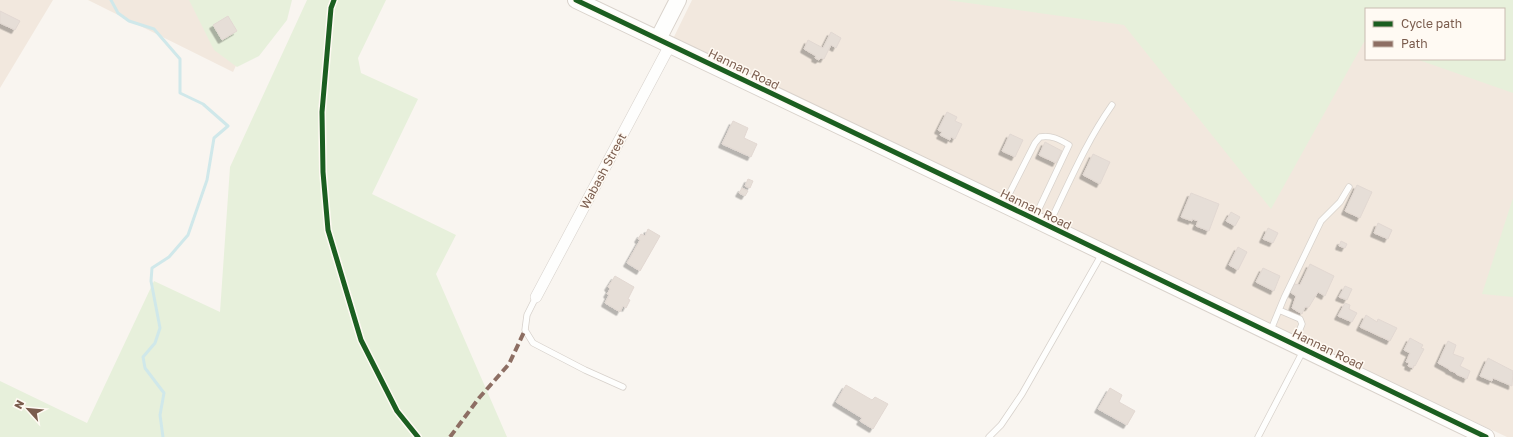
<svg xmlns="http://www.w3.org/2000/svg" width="1513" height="437" font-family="'Golos Text',sans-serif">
  <defs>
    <filter id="shadow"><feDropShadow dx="-3.5" dy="3.5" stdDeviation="0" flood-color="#0004"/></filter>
  </defs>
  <rect width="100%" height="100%" fill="#f9f5f0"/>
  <!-- residential -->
  <path fill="#f2e8de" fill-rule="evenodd" d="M0 0H53L0 88Z
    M88 0H267L233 72Z
    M692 0H1513V437H1507L670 45ZM1366 9H1504V59H1366Z"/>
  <!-- green -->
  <path fill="#e7f0db" d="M189 0H292L287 20 259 56 237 67 214 50Z
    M307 0H386L358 58 361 73 418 99 372 194 456 235 436 274 507 437H0V381L87 423 154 281 220 312 230 167Z
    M947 0H1513V93L1416 59H1504V9H1366V42H1364L1271 209 1124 25Z
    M1513 198V297L1482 294Z"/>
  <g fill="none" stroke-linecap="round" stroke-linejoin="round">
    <!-- stream -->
    <path stroke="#d0e8ea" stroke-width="3" d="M111 0 118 13 129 21 154 29 180 59V93L203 104 228 126 214 138 207 180 188 235 169 257 152 268 151 281 160 328 155 343 143 357 145 368 164 393 160 415 163 437"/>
  </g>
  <!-- building -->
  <path fill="#e6ded7" stroke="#e2d8d2" filter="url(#shadow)" d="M0 11 20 21 15 30 0 23Z
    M228 16 237 31 222 40 213 25Z
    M831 32 841 38 836 48 831 45 824 59 821 58 819 60 815 58 816 56 804 49 808 40 823 48Z
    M947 112 957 117 955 121 962 124 955 139 951 137 950 140 940 135 942 132 938 130Z
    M733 121 748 128 744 138 757 144 751 157 722 144Z
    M1010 134 1023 140 1015 157 1002 151Z
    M1045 142 1062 151 1056 163 1039 155Z
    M1093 154 1110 162 1100 184 1083 175Z
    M748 179 753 181 750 188 745 186Z
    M1357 185 1372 192 1360 218 1345 211Z
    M742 188 748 191 745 196 739 193Z
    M1191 193 1219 204 1209 231 1196 226 1198 221 1192 219V221L1181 217Z
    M1231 212 1240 217 1235 226 1226 221Z
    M1378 223 1392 230 1388 239 1374 233Z
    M1268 228 1278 233 1273 243 1263 239Z
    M648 229 660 236 640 271 627 263 640 240 638 239 641 234 645 236Z
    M1341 241 1347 244 1345 248 1339 246Z
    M1238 247 1247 252 1238 270 1229 265Z
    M1310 264 1334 276 1325 296 1318 292 1309 307H1305L1302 314 1292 308 1296 296 1290 292 1294 284 1300 285Z
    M1263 268 1280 276 1274 291 1256 282Z
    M615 276 634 287 628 299 630 300 626 308 623 306 620 312 605 303 609 295 607 294 610 289 608 287Z
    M1345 286 1352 289 1347 300 1339 297Z
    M1345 303 1350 305 1349 309 1357 313 1352 322 1338 316Z
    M1366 315 1377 322 1378 319 1397 328 1390 341 1360 327Z
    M1410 338 1423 345 1421 348 1424 349 1415 366 1414 365 1413 368 1408 366 1409 363 1406 362 1410 353 1404 350Z
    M1448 341 1456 345 1453 354 1464 358 1460 366 1470 371 1467 379 1456 374V373L1449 370V369L1438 363Z
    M1488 358 1513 371 1512 386 1493 378 1492 381 1480 376Z
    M846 385 872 400 875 397 888 404 873 429 860 421 862 418 836 402Z
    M1110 388 1122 395 1119 402 1135 411 1127 425 1098 409Z"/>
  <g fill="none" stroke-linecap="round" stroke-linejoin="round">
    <!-- lane casing -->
    <g stroke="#d7d1cb" stroke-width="7">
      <path id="lane" d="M1004 204 1035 143 1040 137C1051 135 1059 139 1069 145L1035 217
        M1049 224C1069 183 1086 142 1112 105
        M536 297 527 315 525 330 533 343 585 370 623 387
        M1279 310 1300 319 1302 324 1294 344
        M1270 332 1284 298 1321 221 1340 202 1349 187
        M989 437 1001 425 1022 394 1103 252
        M1258 437 1303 351"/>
    </g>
    <!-- street casing -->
    <g stroke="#d7d1cb" stroke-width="12">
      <path id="street" d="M536 297 670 45"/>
    </g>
    <!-- secondary casing -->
    <g stroke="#d9d2cb" stroke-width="18">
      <path id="secondary" d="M576 0 1024 214 1486 437
        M658 39 678 0"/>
    </g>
    <!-- lane -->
    <use href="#lane" stroke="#fefefd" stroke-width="5.5"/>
    <!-- street -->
    <use href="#street" stroke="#fefefd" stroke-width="11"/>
    <!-- secondary -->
    <use href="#secondary" stroke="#fefefd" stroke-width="16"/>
    <!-- quiet -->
    <path stroke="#8d6e63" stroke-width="4" stroke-dasharray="8 4" stroke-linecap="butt" d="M450 437 479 398 509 364 525 330"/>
    <!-- cycleway casing -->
    <g stroke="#fffaf3" stroke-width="8">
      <path id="cycleway" d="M334 0 331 8 322 112 323 172 328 230 361 340 397 411 418 437
        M576 0 1024 214 1486 437"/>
    </g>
    <!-- cycleway -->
    <use href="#cycleway" stroke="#1b5e20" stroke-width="5"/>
  </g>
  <g text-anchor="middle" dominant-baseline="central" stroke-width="3" stroke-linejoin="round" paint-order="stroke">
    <!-- street labels -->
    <g font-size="12" fill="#7a5c4d" stroke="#fffaf3">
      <text transform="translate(744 69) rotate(26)">Hannan Road</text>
      <text transform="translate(603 171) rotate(-62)">Wabash Street</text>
      <text transform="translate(1036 209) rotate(26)">Hannan Road</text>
      <text transform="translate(1328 349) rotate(26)">Hannan Road</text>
    </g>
  </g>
  <!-- legend -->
  <rect x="1365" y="8" width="140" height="52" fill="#fffaf3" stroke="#cabbb1"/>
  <rect x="1373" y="21" width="20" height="6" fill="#1b5e20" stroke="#cabbb1"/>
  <text x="1401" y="28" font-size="12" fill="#7a5c4d">Cycle path</text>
  <rect x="1373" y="41" width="20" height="6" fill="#8d6e63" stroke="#cabbb1"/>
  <text x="1401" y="48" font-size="12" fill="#7a5c4d">Path</text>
  <!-- north arrow -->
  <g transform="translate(28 409) rotate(297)" stroke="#fffaf3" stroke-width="3" paint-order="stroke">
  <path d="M0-3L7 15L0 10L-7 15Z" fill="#7a5c4d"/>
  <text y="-6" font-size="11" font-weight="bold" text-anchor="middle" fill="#7a5c4d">N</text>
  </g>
</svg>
